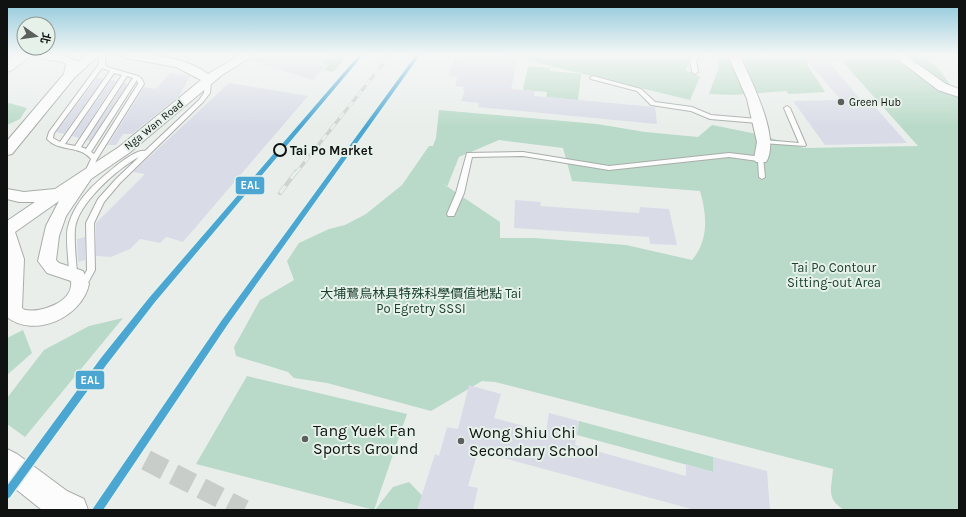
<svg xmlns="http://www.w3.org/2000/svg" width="966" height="517" font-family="Karla,'Noto Sans TC',sans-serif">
  <rect width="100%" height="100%" fill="#e9eeeb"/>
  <!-- green -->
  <path fill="#b9dac8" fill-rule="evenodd" d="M328 55H349L333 72 324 70 328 65 322 64Z
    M505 55H706L702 61 692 59 685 70 700 77 690 100Z
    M719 55H919L937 67 959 96V510H844C825 498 832 488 833 469L495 382 482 381 431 411 327 383 294 378 288 372 236 356 234 347 260 300 294 280 287 261 299 243 329 229 345 225 366 214 402 185 429 146H433L436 138 439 110 597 124 645 132 698 137 712 125 757 134 804 148 918 146 841 60 806 63 825 92 789 94 786 91 733 95 709 94 718 70ZM499 140 563 148 572 181 700 191C707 215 709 240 692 260L626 245 535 238H500V222L442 183 447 187 459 157Z
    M528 66 550 68V71L581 74 578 100 546 97 547 92 523 90Z
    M9 103 27 108 20 119 7 125V105Z
    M123 318 25 437 7 424V398L44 350 89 326Z
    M23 330 32 353 7 375V338Z
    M247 376 407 414 374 510 196 464Z
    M579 421 713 457V472L577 435Z
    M409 482 436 510H375L393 487Z"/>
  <!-- building -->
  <path fill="#d9dce7" d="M255 55H325L316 65 325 66 313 80 248 60Z
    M462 55 518 56 511 89 535 91 534 96 655 107 657 124 478 107 479 103 461 101 465 90H463L464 87 455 86 458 77 448 76 455 58 461 59Z
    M802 55 824 56 861 100 868 99 907 143 825 145 793 101 841 100Z
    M170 73 190 76 179 96 132 134H123L116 145H108L144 87 156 89Z
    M97 78 103 79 64 134 56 132Z
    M111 80 116 81 79 138 72 136Z
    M124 83 128 84 90 141 87 140Z
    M229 83 308 96 183 242 166 237 160 243 140 239 130 249 111 257 96 256V223L145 174 133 172Z
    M515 200 541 202 540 206 639 213 640 207 669 209 677 245 650 244 649 237 514 228Z
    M85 237V260L78 262 77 239Z
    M469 385 501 394 494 418 546 432 549 413 579 421 575 445 686 476V464L713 472V457L767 471 770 510H695L478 451 468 486 478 488 473 510H417L435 454 439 456 447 427 458 429Z"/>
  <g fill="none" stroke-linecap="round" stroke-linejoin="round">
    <!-- street-tunnel -->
    <path stroke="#c8cdca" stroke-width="21" stroke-dasharray="21 10" stroke-linecap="butt" d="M146 460 244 510"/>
    <!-- lane casing -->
    <g stroke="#a9adaa" stroke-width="2">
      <path id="lane" d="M99 55H105V64L107 67 138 76 142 79 144 84 97 159 90 174 87 176 84 174 91 159C80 145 59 152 47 139L49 132 99 64ZM102 68 110 71 60 142 53 138 54 133ZM114 73 122 75 75 146 65 144ZM127 76 133 78 86 149 81 147ZM137 80 138 84 94 154 91 152Z
        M694 55H700L696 61 698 72 695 74 692 72 690 61Z
        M593 76 641 89 655 102 692 107 711 115 758 119 761 121 758 123 710 119 691 111 651 105 637 91 591 79 590 78Z
        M208 78 211 80 210 93 203 102 120 183 104 202 94 223 95 270 84 290H78L77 288 87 270 86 223 98 199 116 179 139 157C118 168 77 204 75 229 74 244 76 259 77 273L76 275H70L69 273C69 262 65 236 68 227 71 213 81 198 91 188 100 179 134 148 145 151L199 100 204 93 205 80Z
        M787 106 790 108 806 145 805 146 762 143V141L764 140 799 143 784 108Z
        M523 152 609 166 729 153 763 157 765 177 762 179 759 177 758 161 729 157 609 170 523 156 472 157 464 193 454 216H448L447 214 456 193 467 153Z"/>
    </g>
    <!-- street casing -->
    <g stroke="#a9adaa" stroke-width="2">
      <path id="street" d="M33 55 66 56 78 62 86 55H99L74 78 12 154 7 155V141L64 74 66 64 63 62 39 58Z
        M120 55C149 53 184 56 208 74L240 55H254L222 75 129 153 91 179 66 216 59 236 56 260 59 263 83 271 89 284C82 317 35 339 7 317V221L35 202H19L7 199V189L24 192 55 189 119 147 201 80 176 67 126 58ZM59 201 46 226 38 261 47 273 71 281C74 302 41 313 25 310L22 308 24 259 15 232Z
        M730 55H742V60C752 83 781 139 766 162H756L754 159 757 142 747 99 730 60Z
        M892 55H905L946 84 959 89V97L938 90Z"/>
    </g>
    <!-- secondary casing -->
    <g stroke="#a9adaa" stroke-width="2">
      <path id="secondary" d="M15 55H32L12 70 7 72V60Z
        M7 449 17 454 67 491 84 499 88 510H42L7 482Z"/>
    </g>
    <!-- lane -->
    <use href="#lane" fill="#fcfcfc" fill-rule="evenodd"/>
    <!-- street -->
    <use href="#street" fill="#fcfcfc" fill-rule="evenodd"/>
    <!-- secondary -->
    <use href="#secondary" fill="#fcfcfc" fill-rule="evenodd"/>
    <!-- rail-far1 casing -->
    <g stroke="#d0d1d0" stroke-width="3.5">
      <path id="rail-far1" d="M296 173 390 55"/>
    </g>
    <!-- rail casing -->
    <g stroke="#d0d1d0" stroke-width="4.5">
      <path id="rail" d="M280 193 296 172"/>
    </g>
    <!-- rail-far1 -->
    <use href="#rail-far1" stroke="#e6f1ea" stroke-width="2.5" stroke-dasharray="7" stroke-linecap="butt"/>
    <!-- rail -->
    <use href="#rail" stroke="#e6f1ea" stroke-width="3" stroke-dasharray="9" stroke-linecap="butt"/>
    <!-- metro-1 casing -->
    <g stroke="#e6f1ea" stroke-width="3">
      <path id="metro-1" d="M359 55H363L155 302 107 364 10 497 7 499V486L101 358 149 298Z
        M416 55H420L228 324 103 510H92L222 320Z"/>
    </g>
    <!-- metro-1 -->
    <use href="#metro-1" fill="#4ca6d2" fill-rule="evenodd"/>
  </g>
  <!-- sky -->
  <linearGradient id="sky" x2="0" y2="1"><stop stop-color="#8ec8da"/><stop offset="0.43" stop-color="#f5f7f6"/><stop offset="1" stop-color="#f5f7f6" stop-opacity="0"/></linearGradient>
  <rect width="966" height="127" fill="url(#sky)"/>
  <!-- markers -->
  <g fill="#5b5f5d" stroke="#e6f1ea" stroke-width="1.5">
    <circle cx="841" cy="102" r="4"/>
    <circle cx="305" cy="439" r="4"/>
    <circle cx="461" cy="441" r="4"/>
  </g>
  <circle fill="#e6f1ea" stroke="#0f1210" stroke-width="2" cx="280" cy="150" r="6"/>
  <g text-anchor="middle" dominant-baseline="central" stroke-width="4" stroke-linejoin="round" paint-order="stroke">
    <!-- far-poi labels -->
    <g font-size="11" fill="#0f1210" stroke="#e6f1ea" text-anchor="start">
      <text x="849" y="102">Green Hub</text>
    </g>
    <!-- far-street labels -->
    <g font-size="11" fill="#0f1210" stroke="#e6f1ea">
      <text transform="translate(154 125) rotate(-39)">Nga Wan Road</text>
    </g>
    <!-- stop labels -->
    <g font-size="13" font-weight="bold" fill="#0f1210" stroke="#e6f1ea" text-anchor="start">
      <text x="290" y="150">Tai Po Market</text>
    </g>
    <!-- park labels -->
    <g font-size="13" fill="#1b412e" stroke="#e6f1ea">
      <text x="834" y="267">Tai Po Contour<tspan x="834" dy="15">Sitting-out Area</tspan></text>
      <text x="421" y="293">大埔鷺鳥林具特殊科學價值地點 Tai<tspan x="421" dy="15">Po Egretry SSSI</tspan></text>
    </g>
    <!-- near-poi labels -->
    <g font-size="16" fill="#0f1210" stroke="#e6f1ea" text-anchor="start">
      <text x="313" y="430">Tang Yuek Fan<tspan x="313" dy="18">Sports Ground</tspan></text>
      <text x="469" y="432">Wong Shiu Chi<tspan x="469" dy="18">Secondary School</tspan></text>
    </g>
  </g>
  <g stroke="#e6f1ea" stroke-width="1.5">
    <rect x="235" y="176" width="30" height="19" rx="4" fill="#4ca6d2"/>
    <rect x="75" y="370" width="30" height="20" rx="4" fill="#4ca6d2"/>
  </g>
  <g font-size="11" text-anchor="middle" font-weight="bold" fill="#fff">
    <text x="250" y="189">EAL</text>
    <text x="90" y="384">EAL</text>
  </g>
  <!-- border -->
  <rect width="966" height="517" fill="none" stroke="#0f1210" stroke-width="16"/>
  <!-- north arrow -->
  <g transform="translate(36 36) rotate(103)"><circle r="19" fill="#e6f1ea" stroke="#909893"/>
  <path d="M0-3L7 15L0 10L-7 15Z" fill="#5b5f5d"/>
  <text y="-6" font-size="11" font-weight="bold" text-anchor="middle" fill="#0f1210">北</text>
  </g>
</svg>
